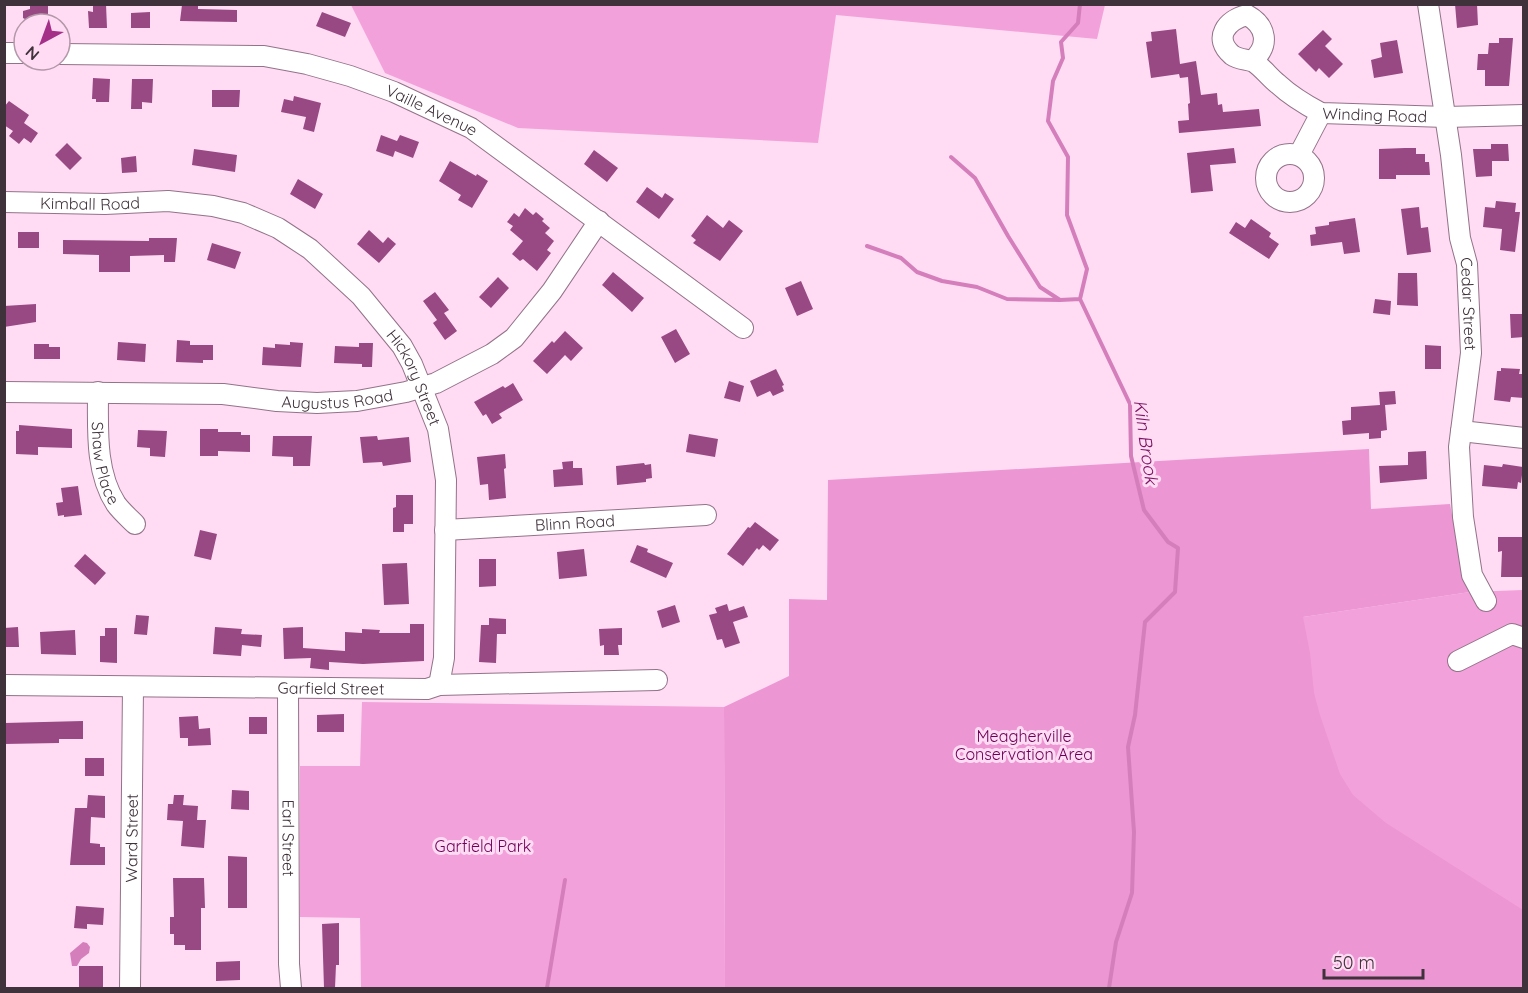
<svg xmlns="http://www.w3.org/2000/svg" width="1528" height="993" font-family="Quicksand,sans-serif">
  <rect width="100%" height="100%" fill="#ffdcf3"/>
  <!-- green -->
  <path fill="#f3a1db" d="M351 5H1105L1097 39 836 15 818 143 518 128 385 73Z
    M1523 590V988H1268L1303 617 1470 592Z
    M362 702 724 707 725 988H361L360 918 300 917V766H360Z"/>
  <!-- forest -->
  <path fill="#ec96d3" d="M1369 449 1371 509 1450 504 1460 559 1470 592 1303 617 1310 653 1314 693 1320 715 1340 774 1353 795 1386 823 1523 910V988H725L724 707 789 676V599L827 600 828 480Z"/>
  <!-- water -->
  <path fill="#d47fbc" d="M83 942 87 943 90 947 89 953 81 959 77 966H72L70 953Z"/>
  <g fill="none" stroke-linecap="round" stroke-linejoin="round">
    <!-- stream -->
    <path stroke="#d47fbc" stroke-width="4" d="M1080 4 1078 23 1061 42 1063 58 1053 81 1048 121 1068 157 1067 215 1087 269 1080 299 1130 404 1131 456 1144 510 1168 542 1178 548 1175 592 1145 622 1135 715 1128 747 1134 832 1132 893 1116 942 1109 988
      M951 157 975 178 1008 236 1040 287 1060 300 1080 299
      M867 246 901 258 917 272 942 281 977 287 1007 299 1060 300
      M547 988 565 880"/>
  </g>
  <!-- building -->
  <path fill="#984883" d="M30 4H48V24H27V20L23 18V11L30 9Z
    M93 4H106L107 28H89L88 11 93 12Z
    M1455 4H1477L1478 25 1457 28Z
    M182 5 198 6V9L237 10V22L180 21Z
    M150 12V28H131V13Z
    M322 12 351 23 345 37 316 26Z
    M1176 29 1180 64 1196 61 1201 95 1217 93 1218 105 1222 104 1223 112 1259 109 1261 126 1179 133 1178 121 1189 120 1188 104 1190 103 1188 77 1180 78 1179 74 1151 78 1146 42 1152 41 1151 32Z
    M1323 30 1332 39 1325 46 1343 64 1329 78 1319 68 1316 72 1298 54Z
    M1499 38H1513L1509 86H1485V70H1477L1478 54H1488L1489 43H1499Z
    M1397 40 1403 73 1374 78 1371 60 1382 57 1380 43Z
    M93 78 110 79 109 102H96V99H92Z
    M132 79H153L152 103 142 102V109H131Z
    M212 90H240L239 107H212Z
    M294 96 321 103 314 132 303 129 306 117 281 112 284 99 293 101Z
    M9 101 29 115 24 123 38 133 31 143 24 138 19 144 9 136 13 131 4 125V107Z
    M381 135 397 141 400 135 419 142 413 158 395 151 393 157 376 151Z
    M67 143 82 158 70 170 55 155Z
    M1491 144H1508L1509 161H1492V176L1476 177 1473 149H1491Z
    M1234 148 1236 163 1210 165 1213 191 1191 193 1187 153Z
    M1405 148H1416V154H1425V162H1429L1430 175H1396V179H1379V149Z
    M194 149 237 155 235 172 192 165Z
    M594 150 618 168 607 182 584 164Z
    M136 156 137 172 122 173 121 158Z
    M450 161 476 176 477 174 488 181 472 208 458 200 461 195 439 181Z
    M298 179 323 194 315 209 290 194Z
    M647 187 662 198 665 193 674 199 659 219 636 202Z
    M1496 201 1516 203 1515 212H1520L1515 252 1500 250 1502 229 1483 227 1485 207 1495 208Z
    M1419 207 1421 228 1428 227 1431 252 1407 255 1401 209Z
    M525 208 533 215 536 212 544 219 542 221 550 228 545 233 554 241 547 250 551 253 537 271 523 259 520 261 512 254 523 241 510 230 513 226 507 222 514 213 519 217Z
    M707 215 723 228 729 220 743 231 720 261 693 243 696 240 691 236Z
    M1355 218 1360 252 1344 254 1342 242 1311 246 1310 235 1316 234 1315 227 1329 225V222Z
    M1251 219 1271 233 1269 237 1279 244 1269 259 1229 233 1236 222 1245 228Z
    M369 230 383 243 388 237 396 244 379 263 357 244Z
    M18 232H39V248H18Z
    M149 238H177L175 262H164V255L130 256V272H99V255L63 254V240L149 241Z
    M212 243 241 252 235 269 207 260Z
    M613 272 644 298 632 312 602 285Z
    M1398 273H1417L1418 306 1397 305Z
    M498 277 509 288 491 308 479 297Z
    M801 281 813 309 797 316 785 288Z
    M435 292 449 310 444 313 457 331 445 340 433 323 437 320 423 301Z
    M1375 299 1391 301 1390 315 1373 313Z
    M36 304V322L4 327V306Z
    M1510 314H1524V337L1511 338Z
    M676 329 690 354 675 363 661 337Z
    M565 331 583 348 571 361 565 355 547 374 533 361 552 341 554 343Z
    M177 340 190 341V345H213V360H203V363L176 362Z
    M118 342 146 344 145 362 117 360Z
    M290 342 303 343 301 367 262 365 263 347 275 348V344L290 345Z
    M359 343H373L372 367H362V364L334 363 335 346 359 347Z
    M34 344H49V347H60V359H34Z
    M1425 345 1441 346V369H1425Z
    M1501 368 1520 369 1519 374H1524V398L1511 397 1510 402 1494 400 1497 371H1501Z
    M776 369 784 385 782 386 784 391 773 396 770 391 757 397 750 381Z
    M729 381 744 386 740 402 724 398Z
    M513 383 523 400 499 414 502 418 492 424 486 414 483 416 474 402 503 386 505 388Z
    M1395 391 1396 404 1385 405 1387 430 1381 431V438L1369 439V433L1343 435 1342 421 1351 420V407L1380 405 1379 392Z
    M19 425 72 429V448L38 447V455L16 454V431H19Z
    M200 429H218V432H241V435H250V452L218 451V456H200Z
    M138 430 167 431 165 457 150 456V448L137 447Z
    M689 434 718 439 715 457 686 452Z
    M273 436H312L310 466H293V457L272 456Z
    M377 436 378 440 409 437 411 462 383 466 382 462 363 463 360 437Z
    M1426 451 1427 479 1380 483 1379 466 1408 465V452Z
    M505 454 506 468 504 469 506 498 489 500 488 484 480 485 477 457Z
    M573 461V468H582L583 485 554 487 553 470 563 469 562 462Z
    M644 463 645 465 651 464 652 478 646 479V482L617 485 616 466Z
    M1503 464 1523 467 1521 483 1518 482 1517 489 1482 486 1484 465 1502 467Z
    M78 486 82 515 64 517V515L58 516 56 503 63 502 61 488Z
    M396 495H413V524H404V532H393V508L396 507Z
    M755 522 779 540 770 551 763 545 759 550 757 548 743 566 727 554 748 527 750 528Z
    M200 530 217 534 211 560 194 556Z
    M1498 537H1524V577H1501L1502 551 1498 552Z
    M637 545 648 549 647 552 673 563 666 578 630 562Z
    M584 549 587 576 559 579 557 552Z
    M85 554 106 573 95 585 74 566Z
    M479 559H496V586L479 587Z
    M407 563 409 604 384 605 382 564Z
    M727 604 729 611 744 606 748 617 733 622 740 643 725 648 722 639 717 640 709 615 717 613 715 608Z
    M675 605 680 622 662 628 657 611Z
    M136 615 149 616 147 635 134 634Z
    M489 618 506 619V634H497L496 663 479 662 481 625H489Z
    M410 624H424V661L363 664 329 662V670L310 668 311 658 284 659 283 628 303 627V648L345 651V632L362 633V629L380 630 379 633H410Z
    M18 627 19 647H4V628Z
    M215 627 242 629 241 634 262 635 261 647 242 645 241 656 213 654Z
    M105 628H117V663L100 662V636H105Z
    M622 628V645H618L619 655H604V645L600 646 599 629Z
    M75 630 76 655 41 654 40 632Z
    M344 714V732H317V715Z
    M198 716 199 729 210 728 211 745 188 746V738H180L179 717Z
    M249 717H267V734H249Z
    M83 721V739H59V743L4 744V723Z
    M85 758H104V776H85Z
    M232 790 249 791V810L231 809Z
    M88 795 105 796V818L91 817 90 843 100 844V847H105V865H70L75 808H87Z
    M174 795H184L183 805 198 806 197 820H206L204 848 181 846 183 821 167 820 168 804H173Z
    M228 856 247 857V908H228Z
    M173 878H204L205 908H201V950H185V945H174V934H170V917H174Z
    M76 906 104 908 103 925 87 924V929L74 928Z
    M339 923V965H336L335 988H324L322 924Z
    M240 961V980L216 981V962Z
    M79 966H103V988H79Z"/>
  <g fill="none" stroke-linecap="round" stroke-linejoin="round">
    <!-- minor casing -->
    <g stroke="#927389" stroke-width="22">
      <g id="minor">
        <path id="s1" d="M1428 4 1451 155 1460 238 1467 264 1471 353 1459 447 1463 517 1472 575 1486 601"/>
        <path d="M4 53H24"/>
        <path id="s2" d="M60 54 264 56 307 64 350 76 394 92 471 128 743 328"/>
        <path id="s3" d="M1252 61C1270 46 1267 26 1247 15 1227 20 1212 38 1232 55 1239 60 1247 59 1254 62 1263 68 1270 78 1278 84 1291 96 1306 105 1321 113L1446 117 1524 115"/>
        <circle cx="1290" cy="178" r="24"/>
        <path d="M1299 155 1321 113"/>
        <path id="s4" d="M4 202 105 204 168 201 213 206 243 213 278 228 310 249 361 296 402 346 412 364 438 429 446 480 444 658 439 685"/>
        <path id="s5" d="M4 392 223 394 277 401 317 403 357 401 406 392 436 383 492 354 514 338 552 291 599 221"/>
        <path id="s6" d="M98 392C98 428 95 472 116 504 121 511 129 518 135 524"/>
        <path d="M1461 431 1524 438"/>
        <path id="s7" d="M445 530 706 515"/>
        <path d="M1458 661 1512 634 1524 638"/>
        <path id="s8" d="M4 685 427 689 439 685 657 680"/>
        <path id="s9" d="M288 688 289 964 291 988"/>
        <path id="s10" d="M130 988 133 687"/>
      </g>
    </g>
    <!-- minor -->
    <use href="#minor" stroke="#fff" stroke-width="20"/>
  </g>
  <g text-anchor="middle" dominant-baseline="central" stroke-width="6" stroke-linejoin="round" paint-order="stroke">
    <!-- street labels -->
    <g font-size="16" fill="#3f323b" stroke="#ffdcf3">
      <text stroke="none"><textPath href="#s2" startOffset="381">Vaille Avenue</textPath></text>
      <text stroke="none"><textPath href="#s3" startOffset="274">Winding Road</textPath></text>
      <text stroke="none"><textPath href="#s4" startOffset="86">Kimball Road</textPath></text>
      <text stroke="none"><textPath href="#s1" startOffset="303">Cedar Street</textPath></text>
      <text stroke="none"><textPath href="#s4" startOffset="484">Hickory Street</textPath></text>
      <text stroke="none"><textPath href="#s5" startOffset="334">Augustus Road</textPath></text>
      <text stroke="none"><textPath href="#s6" startOffset="72">Shaw Place</textPath></text>
      <text stroke="none"><textPath href="#s7" startOffset="130">Blinn Road</textPath></text>
      <text stroke="none"><textPath href="#s8" startOffset="327">Garfield Street</textPath></text>
      <text stroke="none"><textPath href="#s10" startOffset="150">Ward Street</textPath></text>
      <text stroke="none"><textPath href="#s9" startOffset="150">Earl Street</textPath></text>
    </g>
    <!-- park labels -->
    <g font-size="16" fill="#6c0059" stroke="#ffdcf3">
      <text x="1024" y="736">Meagherville<tspan x="1024" dy="18">Conservation Area</tspan></text>
      <text x="483" y="846">Garfield Park</text>
    </g>
    <!-- water labels -->
    <g font-size="18" font-style="italic" fill="#7a1465" stroke="#ffdcf3">
      <text transform="translate(1146 442) rotate(82)">Kiln Brook</text>
    </g>
  </g>
  <!-- border -->
  <rect width="1528" height="993" fill="none" stroke="#3f323b" stroke-width="12"/>
  <!-- north arrow -->
  <g transform="translate(42 42) rotate(221)"><circle r="28" fill="#ffdcf3" stroke="#b298a9" stroke-width="1.5"/>
  <path d="M0-4.5L10 22L0 15L-10 22Z" fill="#a32f89"/>
  <text y="-9" font-size="16" font-weight="bold" text-anchor="middle" fill="#3f323b">N</text>
  </g>
  <!-- scale -->
  <path d="M1324 969v9h99v-9" fill="none" stroke="#3f323b" stroke-width="3"/>
  <text x="1333" y="969" font-size="18" fill="#3f323b" stroke="#ffdcf3" stroke-width="4.5" paint-order="stroke">50 m</text>
</svg>
